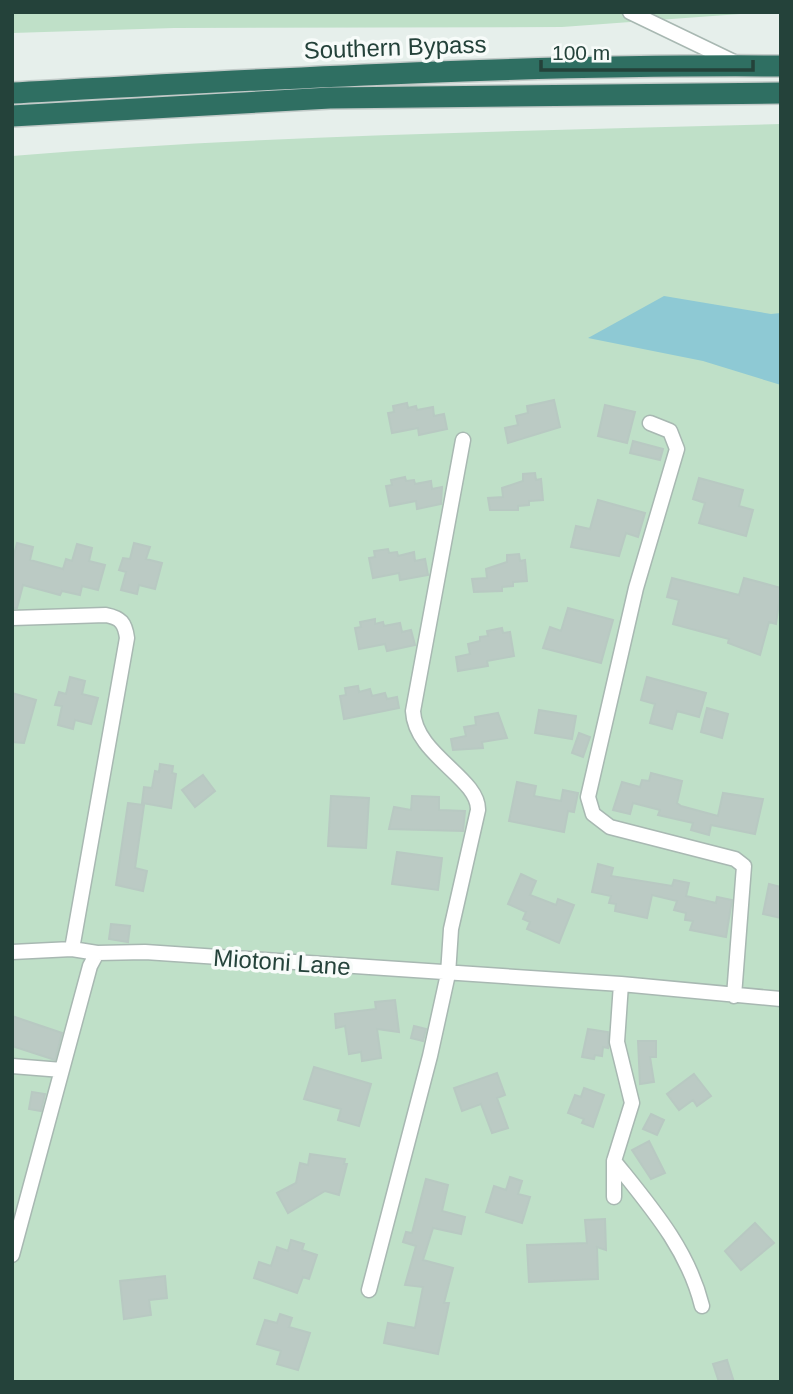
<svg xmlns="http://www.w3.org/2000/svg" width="793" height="1394" font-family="Helvetica,sans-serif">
  <rect width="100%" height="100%" fill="#e6efeb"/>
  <!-- green -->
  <path fill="#bfe0c8" d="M12 12H769L562 27 174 28 12 33Z
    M781 124V1382H12V156C268 135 524 131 781 124Z"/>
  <!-- water -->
  <path fill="#8ec9d4" d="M664 296 771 314 781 313V385L703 361 588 338Z"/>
  <!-- building -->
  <path fill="#bbcac4" stroke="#b8c9c2" stroke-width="2" d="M554 400 560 427 508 443 505 428 518 425 516 416 528 413 527 406Z
    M407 403 408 408 416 406 417 410 433 407 434 416 444 414 447 429 419 435 418 428 392 433 388 413 394 412 393 406Z
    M605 405 635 412 627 443 598 436Z
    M633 441 663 449 660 460 630 453Z
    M535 473 536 480 541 479 543 500 529 501V505L518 506V510H490L488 498 503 497 502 488 523 481V474Z
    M405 477 406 481 414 480 415 484 431 481 432 489 442 487 441 504 417 509 416 501 390 506 386 486 392 485 391 480Z
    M699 478 743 490 739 506 753 510 746 536 699 523 705 503 693 499Z
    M598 500 645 513 638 537 626 533 619 556 571 547 576 526 590 529Z
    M17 543 33 547 30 560 63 569 66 559 72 561 77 544 92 548 89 561 105 565 98 590 82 586 80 595 62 591 60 595 23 585 17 608H12V563Z
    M134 543 150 547 146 559 162 563 155 589 139 585 137 594 121 590 126 572 119 570 123 558 130 559Z
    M388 549 389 553 397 552 398 556 414 552 415 561 425 559 428 575 400 580 399 573 373 578 369 558 375 557 374 551Z
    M519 554 520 561 525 560 527 581 513 582V586L502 587V591L474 592 472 579 487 578 486 569 507 562V555Z
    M672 578 739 595 744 578 781 588 776 624 769 622 760 655 728 643 729 639 673 624 679 600 667 597Z
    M568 608 613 620 601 663 543 648 550 627 561 631Z
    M375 619V624L383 622 384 626 400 623 402 632 411 630 415 645 387 651 385 644 359 649 355 628 361 627 360 622Z
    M502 628 503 633 510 632 514 656 487 661 488 666 458 671 456 657 470 654 468 644 480 641V637L488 636 487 631Z
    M70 677 85 681 82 694 98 698 91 724 75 720 73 729 58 725 62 706 55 705 59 692 66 694Z
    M647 677 706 693 699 717 677 711 672 729 650 723 655 704 641 700Z
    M358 686 359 692 370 689 372 696 385 693 387 699 397 697 399 708 344 719 340 696 346 695 345 688Z
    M12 693 36 700 24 743 12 742Z
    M707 708 728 714 722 738 701 732Z
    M539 710 576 716 572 739 535 733Z
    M498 713 507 738 482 742 483 748 453 750 451 739 466 736 464 727 476 725 475 717Z
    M579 733 590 737 583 757 572 753Z
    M160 764 173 766 172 773 176 774 171 808 142 803 144 787 152 788 155 771 159 772Z
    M651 773 682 781 677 803 681 806 718 816 723 793 763 799 755 834 711 825 709 835 691 830 693 823 658 815 660 810 633 803 630 814 613 810 622 782 640 787 642 780 649 781Z
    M203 775 215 791 195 807 182 790Z
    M517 782 536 786 534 796 561 801 563 790 578 793 574 812 568 811 564 832 509 821Z
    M331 796 369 798 366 848 328 846Z
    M412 796 439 797V810L465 811 463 831 389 829 394 807 411 810Z
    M128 803 144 805 135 868 147 871 143 891 116 885Z
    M397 852 442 858 438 890 392 884Z
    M598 864 613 868 611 876 672 886 674 880 689 883 686 896 716 903 717 897 732 900 726 937 690 930 693 921 685 920 686 913 674 910 677 901 652 895 647 918 615 911 616 904 609 903 611 896 592 892Z
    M521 874 536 881 530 895 556 905 558 899 574 905 559 943 527 929 530 922 523 919 526 912 508 904Z
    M769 884 781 887V918L763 914Z
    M111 924 130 926 128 942 109 939Z
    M395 1000 399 1032 377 1029 381 1058 362 1061 361 1052 349 1054 345 1026 336 1028 335 1014 376 1009 375 1002Z
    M12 1016 62 1033 55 1060 12 1046Z
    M414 1026 426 1029 423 1041 411 1038Z
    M588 1029 608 1032V1048L603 1047 602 1056 595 1055 594 1059 582 1057Z
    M638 1041H656V1057H650L654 1082 640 1084Z
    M314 1067 371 1084 359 1126 338 1120 341 1109 304 1099Z
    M497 1073 505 1095 497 1098 508 1128 492 1133 481 1104 462 1111 454 1088Z
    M694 1074 711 1096 697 1106 693 1100 679 1110 667 1094Z
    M584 1088 604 1095 593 1127 582 1123 584 1119 568 1113 575 1095 581 1097Z
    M32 1092 45 1094 41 1111 29 1109Z
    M651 1114 664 1120 657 1135 643 1129Z
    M649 1141 665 1173 651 1179 632 1150Z
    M310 1154 345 1159 344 1164H347L339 1195 325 1191 288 1213 277 1193 296 1183 300 1163 308 1165Z
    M510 1177 522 1181 518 1194 530 1197 522 1223 486 1212 494 1186 506 1190Z
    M426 1179 448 1185 442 1211 465 1217 461 1234 433 1228 423 1260 453 1268 444 1303H449L438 1354 384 1343 388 1323 415 1328 423 1287 405 1285 416 1246 403 1242 406 1232 412 1233Z
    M605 1219 606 1250 597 1247 598 1279 529 1282 527 1245 587 1243 585 1220Z
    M755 1223 774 1243 741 1270 725 1251Z
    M291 1240 304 1244 302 1250 317 1255 309 1279 303 1277 297 1293 254 1278 259 1262 271 1266 277 1247 288 1251Z
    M165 1276 167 1298 149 1300 151 1315 124 1319 120 1281Z
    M280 1314 292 1318 289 1327 310 1333 298 1370 277 1364 281 1351 257 1344 265 1320 277 1323Z
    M727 1360 734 1382H719L713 1364Z"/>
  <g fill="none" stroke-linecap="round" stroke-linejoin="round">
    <!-- street casing -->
    <g stroke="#a8b8b2" stroke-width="17">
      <path id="street" d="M630 12 736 63
        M650 423 670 431 677 449 636 588 588 797 593 814 610 827 735 859 744 866 734 996
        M12 618 106 615C121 618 125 623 127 638L72 949
        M12 952 72 949 97 953
        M12 1066 62 1070
        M614 1161C650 1206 688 1249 702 1306
        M614 1197V1161L632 1103 617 1042 621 984
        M12 1255 90 966 97 953 145 952 621 984 781 999
        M369 1290 430 1056 448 974 451 929 478 810C479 778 415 755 413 711L463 440"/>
    </g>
    <!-- highway casing -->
    <g stroke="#c2cac8" stroke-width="24">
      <path id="highway" d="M12 93C268 79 524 64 781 66
        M12 116 330 98 781 93"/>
    </g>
    <!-- street -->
    <use href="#street" stroke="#fff" stroke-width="14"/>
    <!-- highway -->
    <use href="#highway" stroke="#2f6f62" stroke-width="21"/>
  </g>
  <g text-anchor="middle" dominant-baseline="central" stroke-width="7" stroke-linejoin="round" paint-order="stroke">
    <!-- street labels -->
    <g font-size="24" fill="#24423a" stroke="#f7fbf9">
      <text transform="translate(395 47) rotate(-2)">Southern Bypass</text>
      <text transform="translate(282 962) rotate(4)">Miotoni Lane</text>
    </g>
  </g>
  <!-- border -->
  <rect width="793" height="1394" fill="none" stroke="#24423a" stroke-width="28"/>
  <!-- scale -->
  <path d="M541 60v10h212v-10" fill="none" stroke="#24423a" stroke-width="3.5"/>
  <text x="552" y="60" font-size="21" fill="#24423a" stroke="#f7fbf9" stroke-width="5" paint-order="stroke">100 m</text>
</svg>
